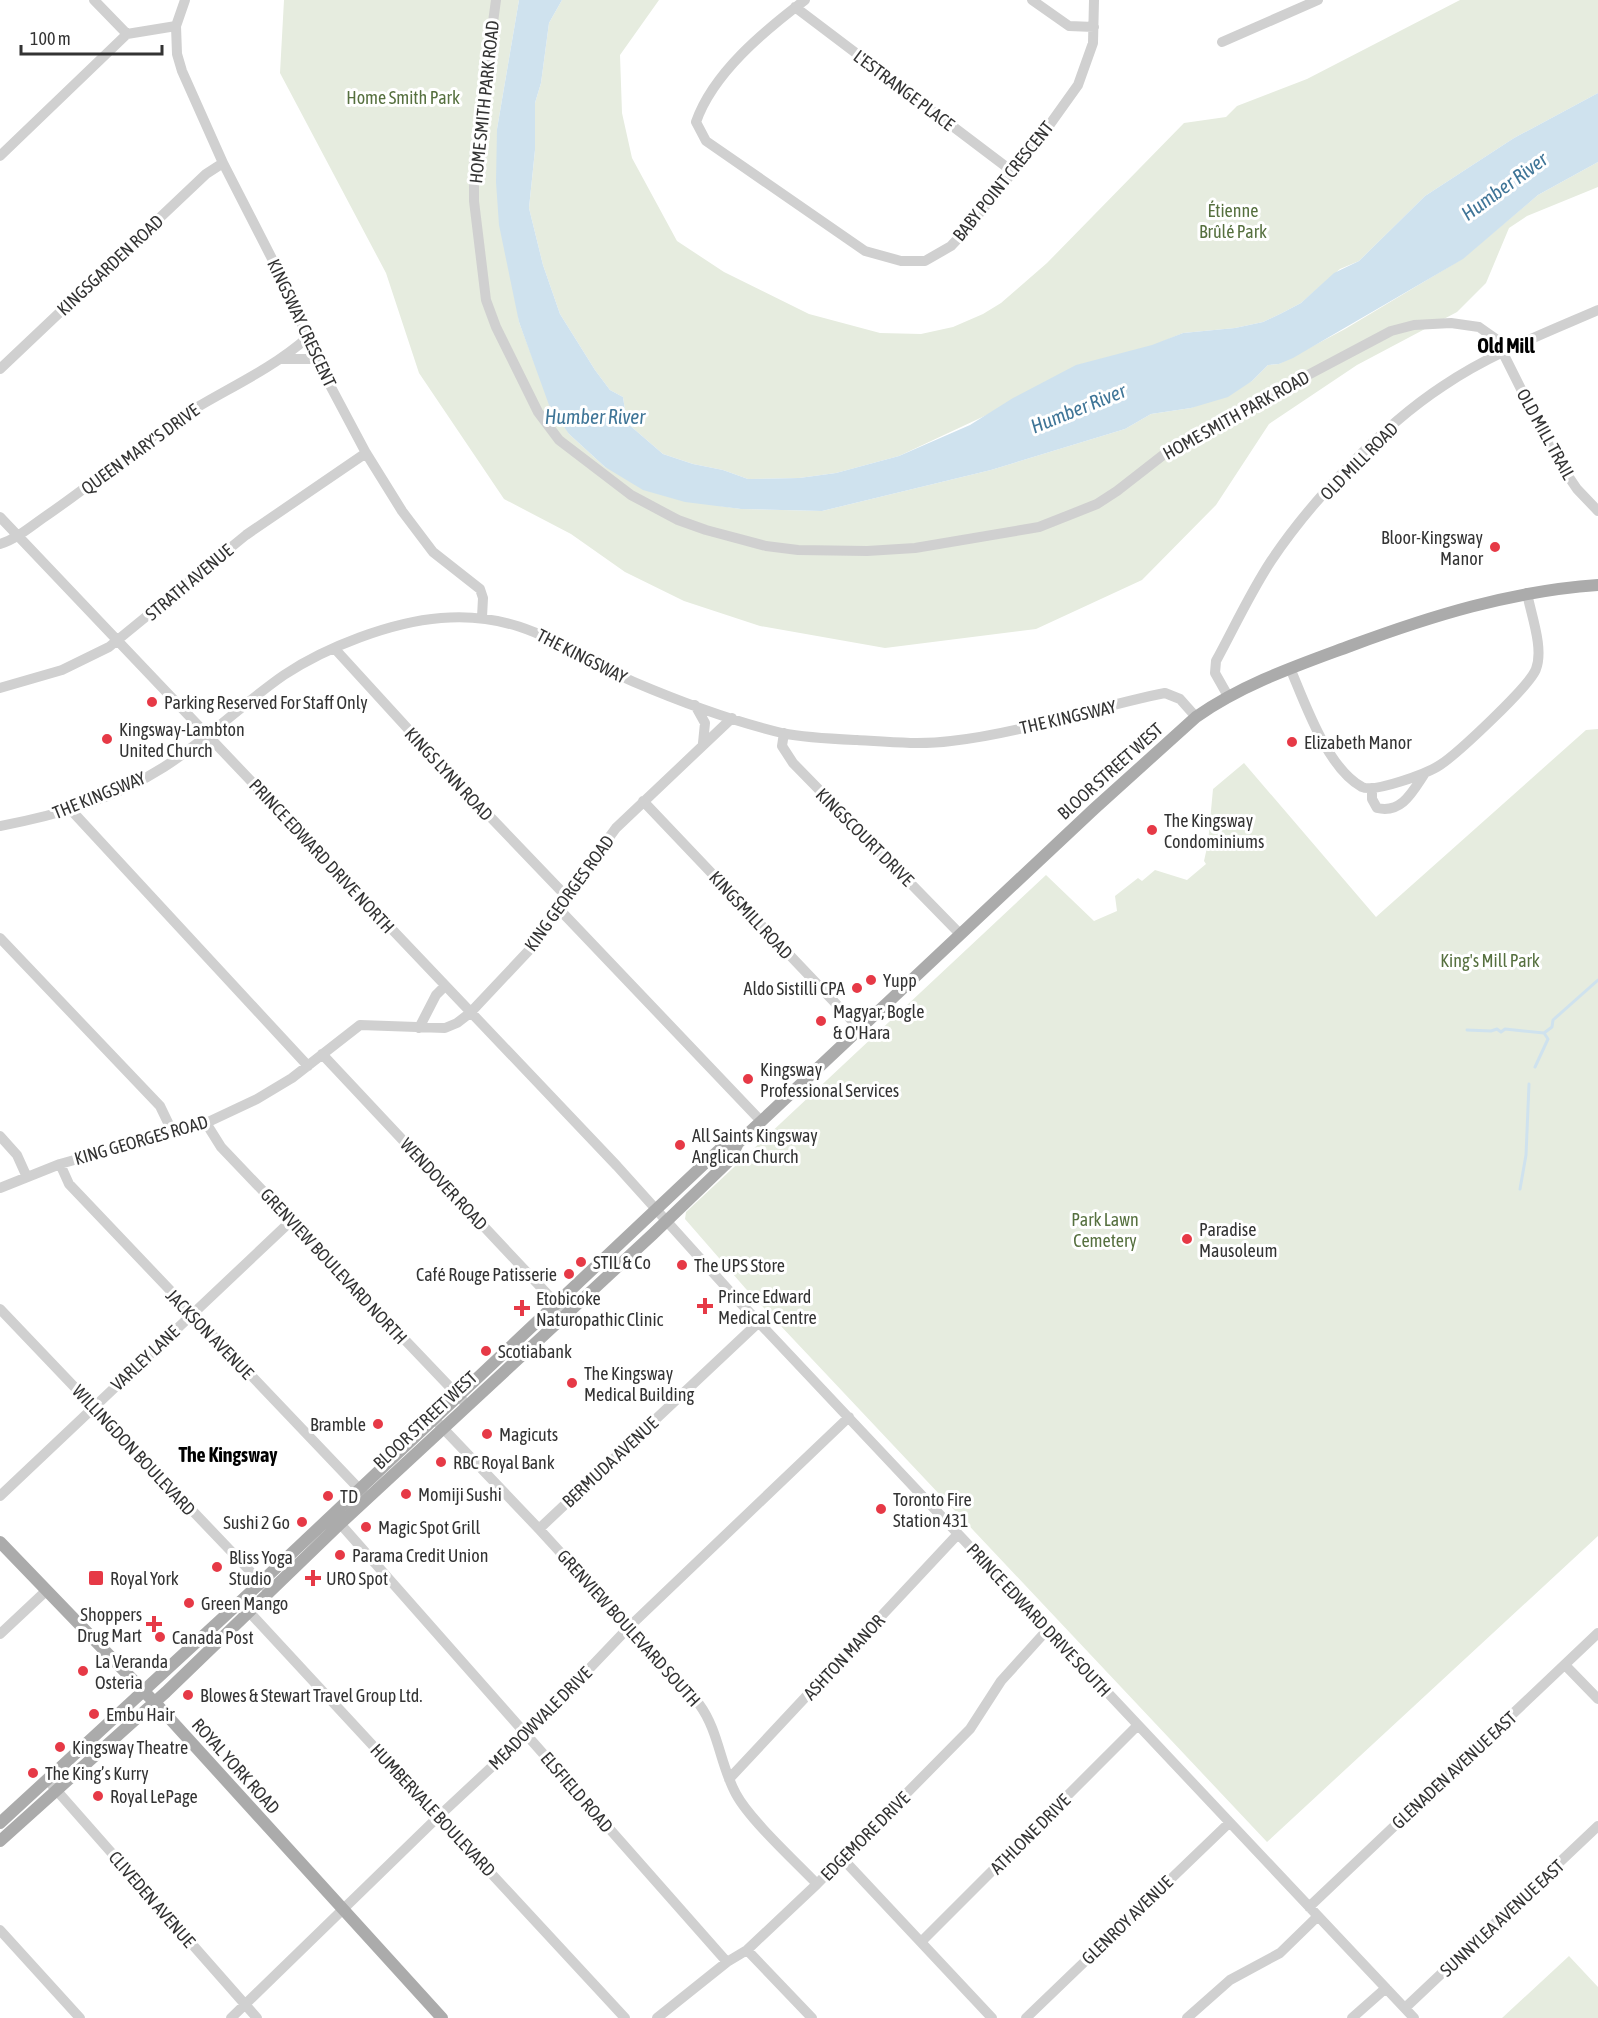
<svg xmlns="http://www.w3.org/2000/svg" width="1598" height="2018" font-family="'Asap Condensed',sans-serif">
  <rect width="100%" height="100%" fill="#fff"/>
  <!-- green -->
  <path fill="#e6ecdf" d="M284 0H519L497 129 519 322 534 362 569 434 605 467 720 506 741 509 822 511 991 470 1125 429 1151 414 1191 408 1252 381 1268 365 1279 364 1345 329 1462 259 1538 195 1598 162V187L1527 216 1509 228 1486 283 1457 312 1357 365 1269 424 1216 505 1142 580 1036 629 885 648 760 626 684 601 625 572 571 534 504 499 419 373 386 273 280 73Z
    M562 0H659L620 55 622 113 632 158 677 241 724 272 809 314 880 333 921 334 953 327 983 314 1001 303 1047 263 1184 123 1226 117 1237 106 1307 79 1460 0H1598V93L1514 138 1425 196 1359 261 1340 269 1301 303 1282 313 1263 322 1235 328 1183 333 991 413 899 456 836 473 799 478 748 479 723 470 693 464 663 454 627 423 623 397 610 390 595 370 560 314 543 265 529 208 535 150V103L541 83 549 23Z
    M1598 729V1536L1267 1842 746 1289 685 1219 686 1212 1046 875 1094 921 1117 911 1115 896 1138 878 1142 881 1155 870 1187 880 1206 864 1204 861 1208 843 1213 789 1244 763 1376 917 1586 730Z
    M1569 1956 1598 1987V2018H1502Z"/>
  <!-- water -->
  <path fill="#cfe2ee" d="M519 0H562L549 23 541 83 535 103V150L529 208 543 265 560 314 595 370 610 390 623 397 627 423 663 454 693 464 723 470 748 479 799 478 836 473 899 456 970 425 1013 398 1076 365 1152 345 1183 333 1235 328 1263 322 1282 313 1301 303 1334 273 1359 261 1425 196 1514 138 1598 93V162L1538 195 1463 259 1293 358 1279 364 1268 365 1252 381 1228 397 1191 408 1151 414 1125 429 991 470 822 511 741 509 685 502 643 490 605 467 569 434 549 405 519 322 499 225 496 182 497 129Z"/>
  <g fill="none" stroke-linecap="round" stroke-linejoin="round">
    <!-- stream -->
    <path stroke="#cfe2ee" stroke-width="3" d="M1467 1030 1491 1031 1497 1029 1501 1032 1505 1029 1544 1033 1552 1027 1553 1020 1598 980
      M1535 1067 1548 1039 1544 1033
      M1520 1189 1526 1155 1529 1084"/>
    <!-- minor -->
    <path stroke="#d0d0d0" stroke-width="10" d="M94 0 127 34
      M185 0 176 26 177 54 182 71 223 163 288 290 316 359 366 453 402 511 433 552 480 589 483 598 482 617
      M496 0 474 162V201L486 300 496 327 538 412 559 440 631 495 678 520 706 530 766 546 798 550 867 551 915 548 1039 527 1097 504 1117 491 1176 445 1391 331 1414 325 1451 323 1479 327 1496 339 1554 455 1577 489 1598 511
      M805 0C764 31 713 73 696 122L706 141 865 251 901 261H925L951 246 965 231 1038 141 1078 85 1093 43 1094 0
      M1032 0 1069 26 1094 27
      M795 7 1013 172
      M1222 42 1318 0
      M0 156 127 34 176 26
      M283 359H316
      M0 369 206 174 223 163
      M0 517 617 1166 734 1296 1414 2018
      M0 544C16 539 29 528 43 518 87 488 128 454 172 423 216 393 266 374 307 338
      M335 649 451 776 566 896
      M1290 668C1305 703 1327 768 1362 787 1375 793 1428 773 1440 765 1457 754 1530 686 1536 669 1544 648 1531 615 1527 593
      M0 688 62 670 109 647 246 535 366 453
      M1228 696 1215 673 1216 661C1234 628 1250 593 1271 561 1311 501 1382 426 1443 386 1490 354 1545 333 1598 310
      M695 705 705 723 703 743
      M784 733 782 746 793 763 960 934
      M1372 788V799L1377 808C1402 814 1413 791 1425 773
      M643 801 859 1028
      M71 810 308 1066
      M0 826C58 815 114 799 164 767 207 740 242 704 284 675 326 647 391 622 441 618 524 611 564 651 634 682 681 702 732 721 782 733 806 738 833 739 857 740 889 742 920 745 951 741 1024 733 1094 707 1165 693L1180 699 1196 717
      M558 908 761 1121
      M0 938 160 1106 173 1133
      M419 1028 436 995 445 986
      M322 1054 566 1314
      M206 1123 221 1147 467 1405
      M0 1136 17 1155 26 1175
      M60 1164 69 1184 364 1494
      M0 1188 60 1164 206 1123 257 1099 292 1078 360 1025 445 1028 457 1023 470 1013 534 945 566 896 616 828 732 718
      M0 1309 269 1591
      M438 1423 539 1529 699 1704C719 1731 720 1765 736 1794 750 1820 795 1861 817 1884
      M0 1496 291 1221
      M336 1519 727 1962
      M539 1529 759 1322
      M240 1602 625 2018
      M0 1634 46 1591
      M1565 1665 1598 1699
      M729 1779 958 1534
      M51 1784 257 2018
      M842 1858 992 2018
      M1309 1907 1598 1633
      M0 1930 80 2018
      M921 1942 1138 1725
      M747 1950 812 2018
      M1405 2008 1598 1826
      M231 2018 439 1816 526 1735 630 1626 849 1417
      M657 2018 727 1962 747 1950 817 1884 970 1729 1001 1681 1048 1629
      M1026 2018 1229 1823
      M1187 2018 1230 1980 1280 1953 1318 1916
      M1352 2018 1386 1988"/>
    <!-- major -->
    <path stroke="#ababab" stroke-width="12" d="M0 1542 161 1709 442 2018
      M0 1823 240 1602 719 1150 738 1143
      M0 1841 166 1692 341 1523 653 1234 730 1160 738 1143 1094 809 1196 717C1243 684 1296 666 1350 646 1431 616 1511 591 1598 585"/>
  </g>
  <!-- markers -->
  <g fill="#e63946" stroke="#fff" stroke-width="2">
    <circle cx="1495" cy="547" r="6"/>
    <circle cx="152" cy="702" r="6"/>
    <circle cx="107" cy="739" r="6"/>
    <circle cx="1292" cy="742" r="6"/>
    <circle cx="1152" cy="830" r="6"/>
    <circle cx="871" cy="980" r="6"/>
    <circle cx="857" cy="988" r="6"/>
    <circle cx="821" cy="1021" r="6"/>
    <circle cx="748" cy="1079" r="6"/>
    <circle cx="680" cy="1145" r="6"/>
    <circle cx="1187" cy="1239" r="6"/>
    <circle cx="581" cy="1262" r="6"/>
    <circle cx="682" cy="1265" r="6"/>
    <circle cx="569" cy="1274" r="6"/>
    <path d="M702 1297h6v6h6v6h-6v6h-6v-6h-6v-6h6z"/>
    <path d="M519 1299h6v6h6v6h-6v6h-6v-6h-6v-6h6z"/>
    <circle cx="486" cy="1351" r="6"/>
    <circle cx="572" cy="1383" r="6"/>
    <circle cx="378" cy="1424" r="6"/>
    <circle cx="487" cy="1434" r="6"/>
    <circle cx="441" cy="1462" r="6"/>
    <circle cx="406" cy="1494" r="6"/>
    <circle cx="328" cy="1496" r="6"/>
    <circle cx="881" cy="1509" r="6"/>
    <circle cx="302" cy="1522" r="6"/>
    <circle cx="366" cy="1527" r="6"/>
    <circle cx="340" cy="1555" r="6"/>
    <circle cx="217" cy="1567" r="6"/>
    <rect x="88" y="1570" width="16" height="16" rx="3"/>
    <path d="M310 1569h6v6h6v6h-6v6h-6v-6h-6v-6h6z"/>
    <circle cx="189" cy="1603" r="6"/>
    <path d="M151 1615h6v6h6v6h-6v6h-6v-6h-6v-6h6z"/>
    <circle cx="160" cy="1637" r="6"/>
    <circle cx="83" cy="1671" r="6"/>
    <circle cx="188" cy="1695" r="6"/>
    <circle cx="94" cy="1714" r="6"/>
    <circle cx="60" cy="1747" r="6"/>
    <circle cx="33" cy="1773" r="6"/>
    <circle cx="98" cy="1796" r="6"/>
  </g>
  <g text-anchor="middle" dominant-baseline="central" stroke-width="6" stroke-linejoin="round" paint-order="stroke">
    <!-- street labels -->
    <g font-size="18" fill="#333" stroke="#fff">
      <text transform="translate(904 90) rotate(37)">L'ESTRANGE PLACE</text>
      <text transform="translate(484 102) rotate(-84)">HOME SMITH PARK ROAD</text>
      <text transform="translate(1003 181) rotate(-51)">BABY POINT CRESCENT</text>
      <text transform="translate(110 265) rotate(-43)">KINGSGARDEN ROAD</text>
      <text transform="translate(302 323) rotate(65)">KINGSWAY CRESCENT</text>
      <text transform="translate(1236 415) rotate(-29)">HOME SMITH PARK ROAD</text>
      <text transform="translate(1546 434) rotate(61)">OLD MILL TRAIL</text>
      <text transform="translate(140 449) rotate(-36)">QUEEN MARY'S DRIVE</text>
      <text transform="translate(1359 461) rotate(-45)">OLD MILL ROAD</text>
      <text transform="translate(189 582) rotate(-40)">STRATH AVENUE</text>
      <text transform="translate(582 656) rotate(27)">THE KINGSWAY</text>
      <text transform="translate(1068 717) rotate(-13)">THE KINGSWAY</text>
      <text transform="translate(1110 771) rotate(-42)">BLOOR STREET WEST</text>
      <text transform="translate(449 774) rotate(47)">KINGS LYNN ROAD</text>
      <text transform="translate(99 795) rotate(-22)">THE KINGSWAY</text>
      <text transform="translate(865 837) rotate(45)">KINGSCOURT DRIVE</text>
      <text transform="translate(322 856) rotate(47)">PRINCE EDWARD DRIVE NORTH</text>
      <text transform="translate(569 893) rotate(-54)">KING GEORGES ROAD</text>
      <text transform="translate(751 915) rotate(47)">KINGSMILL ROAD</text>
      <text transform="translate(141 1140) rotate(-16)">KING GEORGES ROAD</text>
      <text transform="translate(444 1184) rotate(47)">WENDOVER ROAD</text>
      <text transform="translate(334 1266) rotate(47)">GRENVIEW BOULEVARD NORTH</text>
      <text transform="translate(210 1334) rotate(46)">JACKSON AVENUE</text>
      <text transform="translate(145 1358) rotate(-43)">VARLEY LANE</text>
      <text transform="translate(425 1420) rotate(-43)">BLOOR STREET WEST</text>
      <text transform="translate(134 1450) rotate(47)">WILLINGDON BOULEVARD</text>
      <text transform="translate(610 1462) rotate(-43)">BERMUDA AVENUE</text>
      <text transform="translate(1039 1620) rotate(47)">PRINCE EDWARD DRIVE SOUTH</text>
      <text transform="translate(629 1628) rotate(48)">GRENVIEW BOULEVARD SOUTH</text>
      <text transform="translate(844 1657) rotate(-47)">ASHTON MANOR</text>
      <text transform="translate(540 1718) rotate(-45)">MEADOWVALE DRIVE</text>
      <text transform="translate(236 1766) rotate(48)">ROYAL YORK ROAD</text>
      <text transform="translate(1454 1770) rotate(-43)">GLENADEN AVENUE EAST</text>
      <text transform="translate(577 1792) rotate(49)">ELSFIELD ROAD</text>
      <text transform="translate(433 1810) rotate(47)">HUMBERVALE BOULEVARD</text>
      <text transform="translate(1030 1834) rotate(-45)">ATHLONE DRIVE</text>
      <text transform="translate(865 1836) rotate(-45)">EDGEMORE DRIVE</text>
      <text transform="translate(152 1899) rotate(49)">CLIVEDEN AVENUE</text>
      <text transform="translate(1502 1918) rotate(-43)">SUNNYLEA AVENUE EAST</text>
      <text transform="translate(1127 1920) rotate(-44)">GLENROY AVENUE</text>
    </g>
    <!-- park labels -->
    <g font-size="18" fill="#56703f" stroke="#fff">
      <text x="403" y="97">Home Smith Park</text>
      <text x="1233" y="210">Étienne<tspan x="1233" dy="21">Brûlé Park</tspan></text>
      <text x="1490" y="960">King's Mill Park</text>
      <text x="1105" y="1219">Park Lawn<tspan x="1105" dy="21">Cemetery</tspan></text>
    </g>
    <!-- poi labels -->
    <g font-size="18" fill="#333" stroke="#fff" text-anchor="start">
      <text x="1483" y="537" text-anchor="end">Bloor-Kingsway<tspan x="1483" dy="21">Manor</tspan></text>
      <text x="164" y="702">Parking Reserved For Staff Only</text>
      <text x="119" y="729">Kingsway-Lambton<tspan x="119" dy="21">United Church</tspan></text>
      <text x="1304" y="742">Elizabeth Manor</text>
      <text x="1164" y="820">The Kingsway<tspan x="1164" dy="21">Condominiums</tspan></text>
      <text x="883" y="980">Yupp</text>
      <text x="845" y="988" text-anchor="end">Aldo Sistilli CPA</text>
      <text x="833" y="1011">Magyar, Bogle<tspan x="833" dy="21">&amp; O'Hara</tspan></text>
      <text x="760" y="1069">Kingsway<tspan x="760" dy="21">Professional Services</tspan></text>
      <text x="692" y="1135">All Saints Kingsway<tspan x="692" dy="21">Anglican Church</tspan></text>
      <text x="1199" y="1229">Paradise<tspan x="1199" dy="21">Mausoleum</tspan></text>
      <text x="593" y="1262">STIL &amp; Co</text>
      <text x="694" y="1265">The UPS Store</text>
      <text x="557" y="1274" text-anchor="end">Café Rouge Patisserie</text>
      <text x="718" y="1296">Prince Edward<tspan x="718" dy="21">Medical Centre</tspan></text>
      <text x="536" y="1298">Etobicoke<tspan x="536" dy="21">Naturopathic Clinic</tspan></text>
      <text x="498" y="1351">Scotiabank</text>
      <text x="584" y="1373">The Kingsway<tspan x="584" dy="21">Medical Building</tspan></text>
      <text x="366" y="1424" text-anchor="end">Bramble</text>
      <text x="499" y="1434">Magicuts</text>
      <text x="453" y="1462">RBC Royal Bank</text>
      <text x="418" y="1494">Momiji Sushi</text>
      <text x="340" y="1496">TD</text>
      <text x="893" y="1499">Toronto Fire<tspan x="893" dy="21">Station 431</tspan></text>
      <text x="290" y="1522" text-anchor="end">Sushi 2 Go</text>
      <text x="378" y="1527">Magic Spot Grill</text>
      <text x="352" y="1555">Parama Credit Union</text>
      <text x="229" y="1557">Bliss Yoga<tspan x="229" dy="21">Studio</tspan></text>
      <text x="110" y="1578">Royal York</text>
      <text x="326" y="1578">URO Spot</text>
      <text x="201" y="1603">Green Mango</text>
      <text x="142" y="1614" text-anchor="end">Shoppers<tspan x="142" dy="21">Drug Mart</tspan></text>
      <text x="172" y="1637">Canada Post</text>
      <text x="95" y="1661">La Veranda<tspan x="95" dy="21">Osteria</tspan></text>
      <text x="200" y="1695">Blowes &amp; Stewart Travel Group Ltd.</text>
      <text x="106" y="1714">Embu Hair</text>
      <text x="72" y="1747">Kingsway Theatre</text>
      <text x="45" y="1773">The King’s Kurry</text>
      <text x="110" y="1796">Royal LePage</text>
    </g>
    <!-- water labels -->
    <g font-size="20" font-style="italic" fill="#3f7597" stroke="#fff">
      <text transform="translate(1504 186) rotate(-36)">Humber River</text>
      <text transform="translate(1078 408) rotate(-22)">Humber River</text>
      <text x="595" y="416">Humber River</text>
    </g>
    <!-- neighbourhood labels -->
    <g font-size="20" font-weight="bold" fill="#000" stroke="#fff">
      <text x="1506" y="345">Old Mill</text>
      <text x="228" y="1454">The Kingsway</text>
    </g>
  </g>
  <!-- scale -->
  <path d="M21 45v9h141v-9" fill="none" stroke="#333333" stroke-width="3"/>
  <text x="30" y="45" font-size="18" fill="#333333" stroke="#ffffff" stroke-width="4.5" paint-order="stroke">100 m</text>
</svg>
